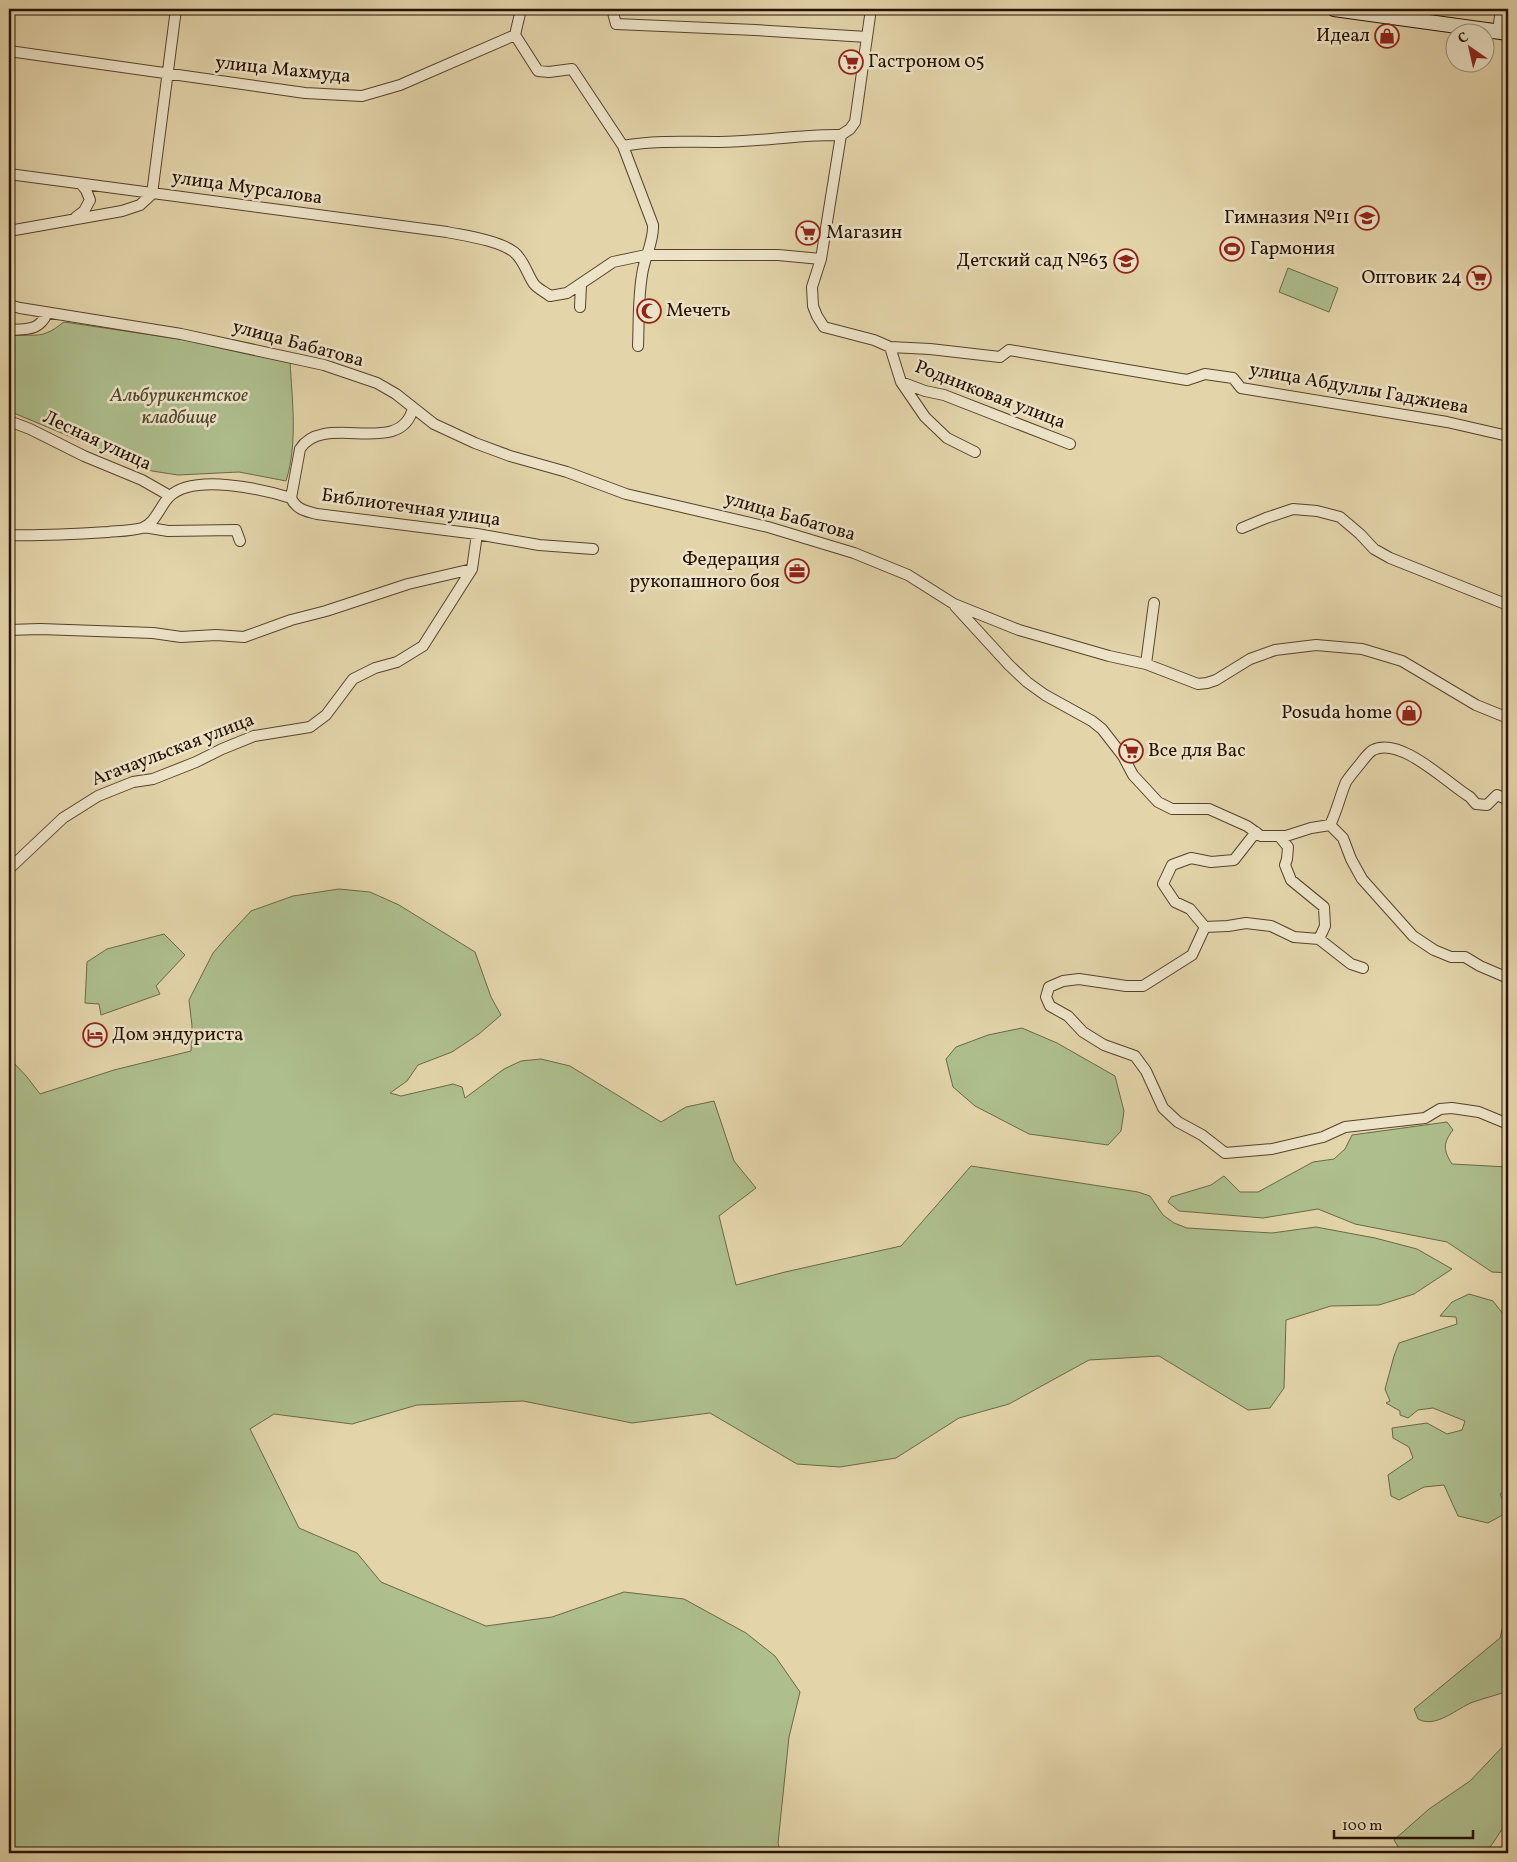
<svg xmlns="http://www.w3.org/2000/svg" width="1517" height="1862" font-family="Vollkorn,serif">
  <rect width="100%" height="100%" fill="#e3d4aa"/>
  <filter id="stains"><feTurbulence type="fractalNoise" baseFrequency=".004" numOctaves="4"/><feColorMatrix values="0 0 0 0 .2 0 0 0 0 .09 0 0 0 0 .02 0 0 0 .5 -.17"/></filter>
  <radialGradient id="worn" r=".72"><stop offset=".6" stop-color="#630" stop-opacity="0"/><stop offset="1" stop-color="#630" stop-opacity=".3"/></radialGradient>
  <!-- green -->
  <path fill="#aebe8d" stroke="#6a6847" d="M1288 268 1338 288 1329 312 1279 292Z
    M64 322 227 346 290 361C292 400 298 443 286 481L239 472 178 475 152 471 9 411V336C19 334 39 337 46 333 53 331 58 326 64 322Z
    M339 889 370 892 399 905 475 952 491 997 501 1015 479 1034 452 1052 418 1065 407 1081 390 1093 401 1096 453 1084 462 1087 465 1098 504 1069 521 1061 541 1059 570 1066 661 1122 686 1107 714 1101 734 1161 756 1188 719 1216 736 1285 785 1272 901 1246 971 1166 1138 1192 1150 1196 1163 1215 1174 1223 1187 1228 1272 1233 1316 1227 1375 1238 1417 1249 1452 1269 1414 1294 1379 1305 1331 1306 1286 1320 1284 1388 1270 1408 1248 1410 1159 1356 1089 1360 1009 1404 959 1418 896 1458 840 1467 797 1464 710 1413 632 1423 523 1401 417 1405 352 1424 274 1414 250 1429 299 1528 357 1553 381 1582 486 1626 552 1617 624 1592 684 1599 746 1633 775 1656 800 1692 789 1737 778 1843 781 1853H9V1061H12L27 1077 40 1094 114 1070 191 1051 192 1026 189 1000 213 953 226 938 251 911 293 896Z
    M164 934 185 955 156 986 160 994 101 1015 99 1004 85 1003 87 962 107 949Z
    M1022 1028 1057 1043 1115 1076 1124 1111 1121 1131 1108 1145 1029 1134 975 1106 953 1087 946 1059 956 1047 988 1035Z
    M1447 1122 1453 1130C1443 1143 1443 1150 1452 1164L1508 1167V1273L1492 1272 1447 1242 1355 1224 1318 1209 1263 1218 1179 1211 1168 1202 1171 1197 1211 1185 1224 1176 1240 1192H1258L1313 1162 1334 1159 1345 1149 1352 1135Z
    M1469 1294 1493 1301 1503 1314H1508V1489L1500 1494 1508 1512 1488 1523 1458 1516 1444 1485 1424 1487 1399 1500 1391 1496 1388 1475 1413 1458 1409 1447 1393 1438 1392 1428 1427 1423 1447 1434 1462 1430 1465 1421 1433 1408 1418 1410 1408 1418 1400 1415V1411L1386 1403 1390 1401 1385 1389 1394 1356 1399 1343 1457 1324 1456 1317 1440 1316 1452 1302Z
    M1508 1607V1691C1497 1695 1485 1698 1473 1702 1457 1708 1436 1729 1418 1719L1414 1709 1500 1638Z
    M1508 1741V1820L1491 1846 1479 1853H1402L1394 1840 1429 1809 1470 1781Z"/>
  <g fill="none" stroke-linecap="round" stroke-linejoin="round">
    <!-- street casing -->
    <g stroke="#55422b" stroke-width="12">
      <path id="street" d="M612 9 616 24 755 30 867 37
        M871 9 855 122 850 129 841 135 821 259 812 287 813 306 817 316 824 327 874 340 890 347 930 349 1000 357 1009 350 1187 380 1205 374 1233 378 1241 388 1447 422 1508 436
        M1498 31 1501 9
        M515 35 538 71 549 72 572 69 623 146 653 225C654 242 644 258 642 275 638 299 639 322 638 346
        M9 51 305 93 362 96 400 85 515 35 521 9
        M623 146C657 140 686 142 719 142 760 142 800 134 841 135
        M9 174 447 232C466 236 498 240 514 252 524 260 527 274 534 284 538 289 545 292 550 296L567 293 613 262 646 255H778L821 259
        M76 217 84 211 90 200 86 190 81 184
        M9 231 122 211 140 205 152 194 176 9
        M9 305 20 308 181 334 324 365 377 383 396 394 434 424 475 443 510 456 567 472 626 494 768 527 854 553 908 575 954 604 1019 630 1109 656 1146 664 1198 684 1207 683 1216 680 1250 659 1275 650 1316 645 1362 649 1402 661 1476 705 1508 718
        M580 307 581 284
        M9 330C26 329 40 331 47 313
        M890 347 901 382 925 391 944 395 1070 444
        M901 382 925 417 947 438 975 452
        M9 421 30 429 84 456 142 480 170 496
        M291 498 300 449C323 411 401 459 413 408
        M144 527 168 531 236 530 240 541
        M1242 528 1266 518 1293 509 1317 511 1340 517 1360 534 1374 549 1390 558 1508 605
        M9 535C42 536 75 534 108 532 119 531 131 531 142 528 155 524 160 506 169 497 193 473 262 489 291 498 296 509 305 511 317 514L477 534 539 545 593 549
        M955 606 1009 665 1027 682 1045 695 1092 721 1102 729 1123 756 1133 775 1158 802 1172 809H1209L1247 826 1261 836H1286L1311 828 1330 825 1343 838 1351 859 1362 879 1413 936 1434 950 1451 957H1465L1480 966 1508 978
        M9 630 40 629 153 633 181 637 216 635 244 637 291 620 326 611 408 584 472 569 477 534
        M1146 664 1154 603
        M1330 825C1337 811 1340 796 1346 782 1350 776 1355 770 1360 764 1364 759 1368 753 1373 750 1401 736 1448 784 1470 797L1476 804 1487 805 1497 795 1508 800
        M1279 836 1288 847 1287 859 1285 865 1291 880 1324 907 1325 926 1319 939 1351 964 1363 968
        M9 869 63 818 98 796 133 782 153 779 196 762 222 749 254 736 310 727 326 715 353 679 375 668 397 662 423 646 472 569
        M1205 927 1192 955 1143 986H1126L1079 979 1063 981 1049 987 1046 997 1050 1006 1068 1016 1083 1032 1104 1045 1135 1056 1146 1071 1163 1108 1178 1122 1202 1135 1225 1153 1272 1149 1323 1137 1345 1127 1425 1118 1440 1109 1452 1108 1479 1112 1508 1124
        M1205 927 1190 909 1175 902 1163 884 1172 865 1191 858 1211 862 1234 860 1256 832
        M1205 927 1228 926 1246 923 1271 926 1294 937 1319 939"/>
    </g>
    <!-- secondary casing -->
    <g stroke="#261201" stroke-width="16">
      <path id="secondary" d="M1334 9 1508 33"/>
    </g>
    <!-- street -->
    <use href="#street" stroke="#ede3c8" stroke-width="10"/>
    <!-- secondary -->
    <use href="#secondary" stroke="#ede3c8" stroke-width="14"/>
  </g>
  <!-- icons -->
  <defs>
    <g id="shop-ring" transform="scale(1.25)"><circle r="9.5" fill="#ede3c8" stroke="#8f2418" stroke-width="1.5"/><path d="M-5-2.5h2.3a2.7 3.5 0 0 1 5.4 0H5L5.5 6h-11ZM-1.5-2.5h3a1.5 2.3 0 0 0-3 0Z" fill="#8f2418"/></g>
    <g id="supermarket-ring" transform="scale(1.25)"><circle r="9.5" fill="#ede3c8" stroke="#8f2418" stroke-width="1.5"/><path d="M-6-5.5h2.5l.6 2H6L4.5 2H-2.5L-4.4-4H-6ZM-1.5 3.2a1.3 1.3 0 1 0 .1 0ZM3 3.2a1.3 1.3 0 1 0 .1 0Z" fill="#8f2418"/></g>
    <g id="school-ring" transform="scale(1.25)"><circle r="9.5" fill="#ede3c8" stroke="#8f2418" stroke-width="1.5"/><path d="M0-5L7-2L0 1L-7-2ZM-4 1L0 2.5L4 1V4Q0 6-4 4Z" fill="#8f2418"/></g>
    <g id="stadium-ring" transform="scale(1.25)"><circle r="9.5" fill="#ede3c8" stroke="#8f2418" stroke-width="1.5"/><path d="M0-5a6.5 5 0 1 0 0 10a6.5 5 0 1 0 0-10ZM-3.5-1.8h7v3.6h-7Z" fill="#8f2418"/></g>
    <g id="mosque-ring" transform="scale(1.25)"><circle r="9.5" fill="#ede3c8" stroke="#8f2418" stroke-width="1.5"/><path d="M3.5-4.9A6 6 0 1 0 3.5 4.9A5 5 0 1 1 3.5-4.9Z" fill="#8f2418"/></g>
    <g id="office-ring" transform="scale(1.25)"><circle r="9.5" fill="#ede3c8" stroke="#8f2418" stroke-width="1.5"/><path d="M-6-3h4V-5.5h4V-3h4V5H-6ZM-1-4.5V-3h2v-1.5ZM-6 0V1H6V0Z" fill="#8f2418"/></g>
    <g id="hotel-ring" transform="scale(1.25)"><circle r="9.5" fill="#ede3c8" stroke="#8f2418" stroke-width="1.5"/><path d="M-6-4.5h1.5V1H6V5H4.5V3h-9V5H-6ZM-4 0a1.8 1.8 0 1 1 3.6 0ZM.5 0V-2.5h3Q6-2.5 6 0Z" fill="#8f2418"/></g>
  </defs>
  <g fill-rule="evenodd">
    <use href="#shop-ring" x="1387" y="36"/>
    <use href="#supermarket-ring" x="851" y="62"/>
    <use href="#school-ring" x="1367" y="218"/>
    <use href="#supermarket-ring" x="808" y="233"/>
    <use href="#stadium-ring" x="1232" y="249"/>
    <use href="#school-ring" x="1126" y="261"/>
    <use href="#supermarket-ring" x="1479" y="278"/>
    <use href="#mosque-ring" x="649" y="311"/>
    <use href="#office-ring" x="797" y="571"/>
    <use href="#shop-ring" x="1409" y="713"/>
    <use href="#supermarket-ring" x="1131" y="751"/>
    <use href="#hotel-ring" x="95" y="1035"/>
  </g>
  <g text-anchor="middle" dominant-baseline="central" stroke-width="5" stroke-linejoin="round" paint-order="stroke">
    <!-- poi labels -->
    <g font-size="19" fill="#261201" stroke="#ede3c8" text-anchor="end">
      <text x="1370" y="36">Идеал</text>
      <text x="868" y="62" text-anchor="start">Гастроном 05</text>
      <text x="1350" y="218">Гимназия №11</text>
      <text x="826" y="233" text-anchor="start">Магазин</text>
      <text x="1250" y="249" text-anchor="start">Гармония</text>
      <text x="1108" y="261">Детский сад №63</text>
      <text x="1462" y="278">Оптовик 24</text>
      <text x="666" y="311" text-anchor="start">Мечеть</text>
      <text x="780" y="560">Федерация<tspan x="780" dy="22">рукопашного боя</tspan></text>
      <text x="1392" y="713">Posuda home</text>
      <text x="1148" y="751" text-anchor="start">Все для Вас</text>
      <text x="112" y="1035" text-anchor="start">Дом эндуриста</text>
    </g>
    <!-- street labels -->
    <g font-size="19" fill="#261201" stroke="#ede3c8">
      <text transform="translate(283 70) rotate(6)">улица Махмуда</text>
      <text transform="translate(247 188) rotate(8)">улица Мурсалова</text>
      <text transform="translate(298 344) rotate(15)">улица Бабатова</text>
      <text transform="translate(1359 389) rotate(10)">улица Абдуллы Гаджиева</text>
      <text transform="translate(990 395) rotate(21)">Родниковая улица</text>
      <text transform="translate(97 441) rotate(25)">Лесная улица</text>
      <text transform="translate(411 508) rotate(8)">Библиотечная улица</text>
      <text transform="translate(790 517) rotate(16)">улица Бабатова</text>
      <text transform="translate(173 750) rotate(-21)">Агачаульская улица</text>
    </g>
    <!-- park labels -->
    <g font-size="19" font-style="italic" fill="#4f462b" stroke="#ede3c8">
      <text x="179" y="396">Альбурикентское<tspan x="179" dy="22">кладбище</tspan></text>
    </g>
  </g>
  <!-- margin -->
  <rect width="1517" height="1862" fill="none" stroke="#e3d4aa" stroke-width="30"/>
  <rect x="10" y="10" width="1497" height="1842" fill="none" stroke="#261201" stroke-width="2.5"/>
  <rect x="15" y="15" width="1487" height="1832" fill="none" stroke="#261201"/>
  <!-- north arrow -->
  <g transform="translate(1470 48) rotate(326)"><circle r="24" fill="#ede3c8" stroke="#9d8f78"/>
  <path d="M0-4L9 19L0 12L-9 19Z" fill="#8f2418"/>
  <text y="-8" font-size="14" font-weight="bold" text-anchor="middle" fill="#261201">С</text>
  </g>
  <!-- scale -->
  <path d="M1334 1830v8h139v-8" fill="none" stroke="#261201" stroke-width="2.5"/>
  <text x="1342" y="1830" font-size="15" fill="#261201" stroke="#ede3c8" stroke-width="4" paint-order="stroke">100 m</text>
  <rect width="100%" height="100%" filter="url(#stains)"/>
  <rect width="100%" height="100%" fill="url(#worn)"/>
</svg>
